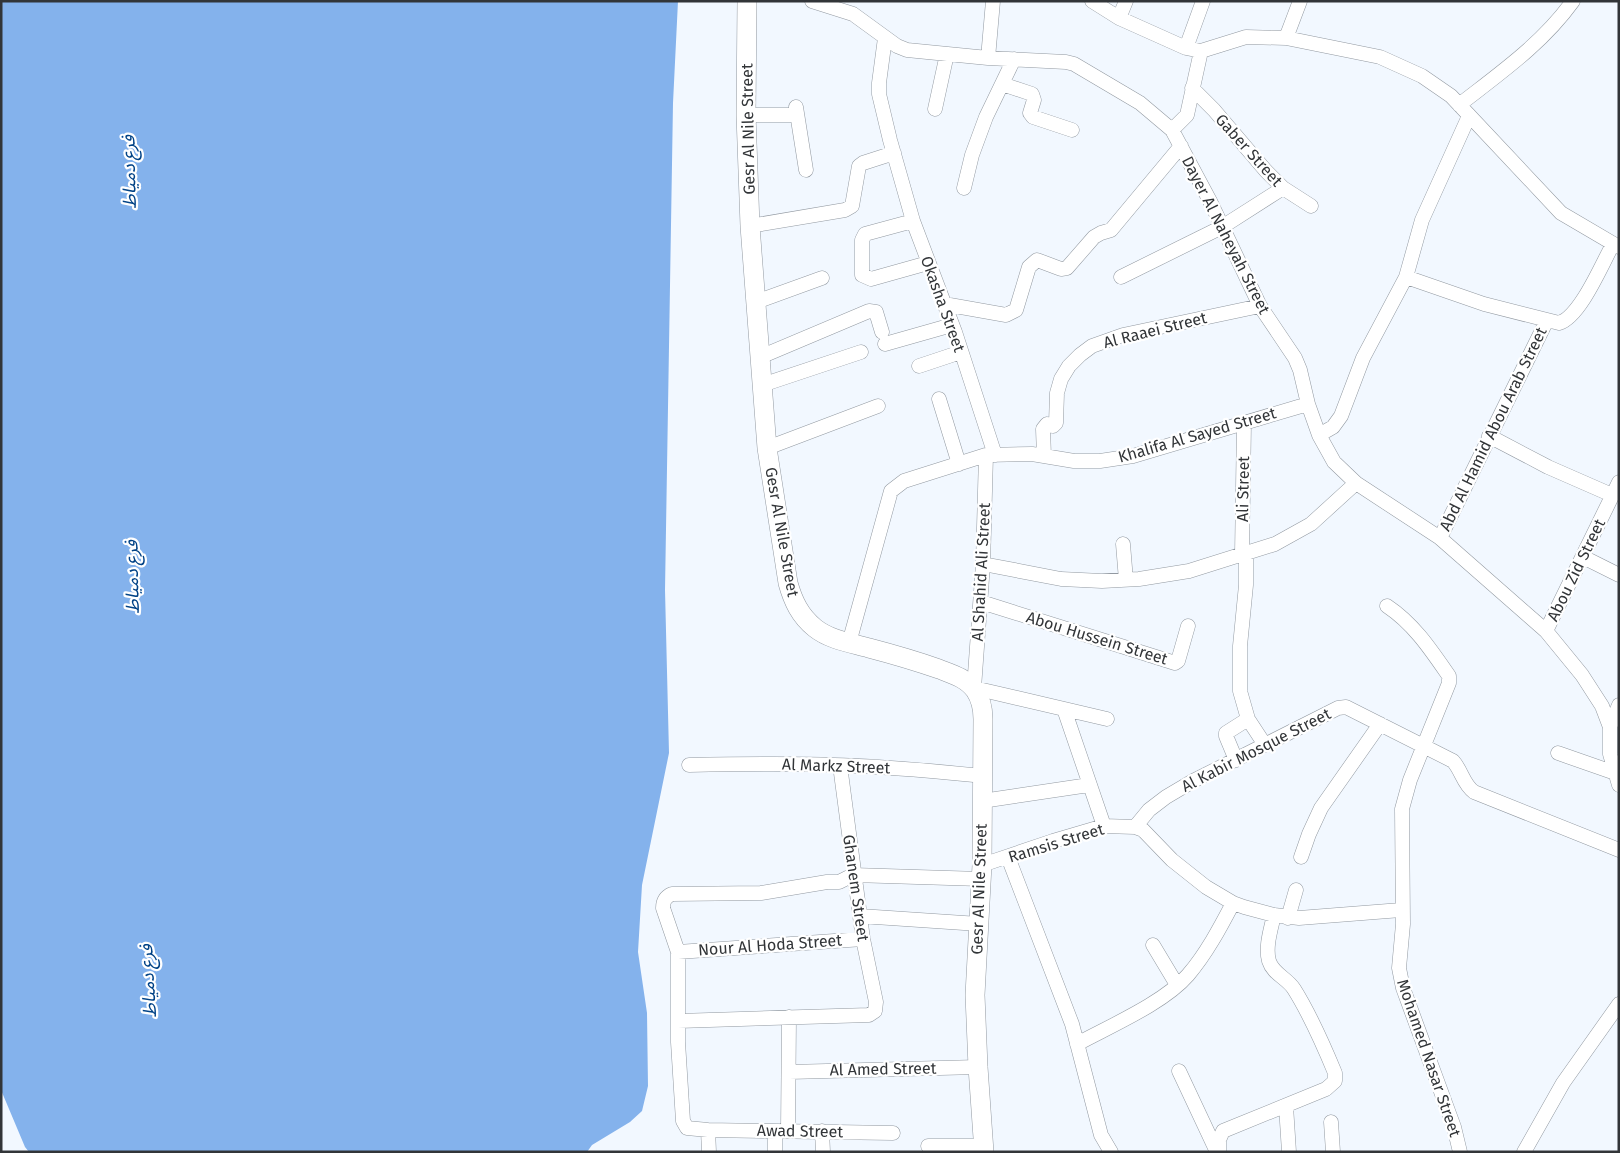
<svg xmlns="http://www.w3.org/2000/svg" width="1620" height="1153" font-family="'Fira Sans','Noto Sans Arabic',sans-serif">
  <rect width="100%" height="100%" fill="#f2f8ff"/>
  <!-- water -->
  <path fill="#84b2ec" d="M1 1H678L673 103 665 590 669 753 642 885 638 952 647 1013 648 1086 642 1111 630 1122 592 1145 587 1152H29L25 1147 1 1090Z"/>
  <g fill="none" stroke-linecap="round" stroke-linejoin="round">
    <!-- street casing -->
    <g stroke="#9299a1" stroke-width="15">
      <path id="street" d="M812 1 853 14 897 46 907 50 988 58 1066 62 1074 64 1140 103 1172 130 1210 201 1260 306 1295 358 1300 370 1308 404 1319 435 1334 462 1356 483 1440 538 1546 631 1582 675 1602 706 1610 727V754L1619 785
        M1092 1 1119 18 1186 48 1201 51 1246 37 1286 38 1380 57 1422 76 1451 96 1561 213 1619 247
        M1119 18 1126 1
        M885 38 879 83V94L890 140 913 221 955 332 995 455
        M1286 38 1300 1
        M1186 48 1203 1
        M988 58 993 1
        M1002 84 1032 94 1034 100 1030 113 1033 117 1072 130
        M1192 88 1214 110 1266 171 1283 188 1311 206
        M1459 105C1500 73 1542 44 1573 1
        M796 107 806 170
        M935 109 947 54
        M746 115H797
        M1172 130 1187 115 1201 51
        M964 188 972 155 986 117 1014 59
        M913 221 865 234 862 240V275L871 279 928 263
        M750 226 845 210 852 206 859 166 863 163 894 153
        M1121 277 1222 227 1283 188
        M1406 277 1484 304 1559 323C1580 317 1602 264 1613 244
        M756 302 822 278
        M944 304 1006 315 1016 310 1029 267 1037 260 1061 269 1067 268 1094 237 1101 233 1111 230 1181 146
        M885 344 952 325
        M760 357 869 311 876 312 882 332
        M919 366 961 352
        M762 385 861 352
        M939 399 959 464
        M1319 435 1333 427 1341 416 1363 358 1406 277 1422 220 1469 116
        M1489 436 1548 467 1612 495
        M767 448 878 406
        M986 455 983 564 974 688 1107 719
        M1044 456 1043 429 1047 424 1053 426 1056 423 1057 393 1061 379 1069 366 1080 355 1092 346 1123 335 1260 306
        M1440 538 1547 320
        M1123 544 1126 580
        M1246 554V585L1240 646V691L1248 719 1265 745
        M1242 555 1244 423
        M1583 557 1619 575
        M983 564 1061 579 1102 581 1139 579 1189 571 1275 544 1311 524 1356 483
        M981 602 1175 663 1178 661 1188 626
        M1387 606C1414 624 1431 650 1449 676V683L1410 780 1402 809 1403 924 1399 968 1403 988 1454 1127 1460 1152
        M1546 631 1619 482
        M849 643 891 491 904 481 986 455 1032 454 1074 461H1100L1133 456 1308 404
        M1064 709 1104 826
        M1610 727 1619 705
        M1558 753 1615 773
        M1236 760 1226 736V733L1248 719
        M689 765C737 764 785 763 834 765 884 766 933 771 983 776
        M982 801 1089 785
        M1135 827 1149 810 1166 797 1193 781 1338 708 1346 707 1453 761C1462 771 1463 784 1474 792L1619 850
        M1008 857 1072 1024 1101 1135 1111 1152
        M1301 857 1309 834 1321 808 1380 724
        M982 865 1053 841 1104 826 1135 827 1143 830 1172 860 1206 887 1233 903 1244 907 1274 915 1299 918 1401 910
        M860 916 979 924
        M1288 918 1296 890
        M1153 945 1177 985
        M678 952 863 939
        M678 1021 869 1015 875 1011 876 1002 863 939 841 773
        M1077 1044C1110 1026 1164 1003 1188 975 1206 954 1220 928 1233 903
        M1179 1071 1217 1152
        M789 1072 978 1067
        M1286 1106 1289 1152
        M1331 1122 1333 1152
        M708 1130 709 1152
        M788 1131 789 1017
        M822 1131 823 1152
        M893 1133 708 1130 687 1128 683 1121 678 1042V952L663 908C663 901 665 897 672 894L761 893 827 882H839L853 875 981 879
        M928 1146H983
        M775 1152V1131
        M1219 1152V1140L1223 1131 1326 1089 1335 1081V1073C1323 1044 1311 1016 1294 989 1287 978 1273 974 1269 961 1265 947 1271 929 1274 915
        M1524 1152 1563 1083 1619 1004"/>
    </g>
    <!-- secondary casing -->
    <g stroke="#9299a1" stroke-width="20">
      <path id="secondary" d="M747 1 746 115 750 226 767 448 788 583C793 601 800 616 815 628 830 640 851 643 869 648 892 654 916 661 939 669 952 674 966 678 975 690 981 699 983 708 983 719L982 865 975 995 978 1067 984 1152"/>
    </g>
    <!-- street -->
    <use href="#street" stroke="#fff" stroke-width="14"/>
    <!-- secondary -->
    <use href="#secondary" stroke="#fff" stroke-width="19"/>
  </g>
  <g text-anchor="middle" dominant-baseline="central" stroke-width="4.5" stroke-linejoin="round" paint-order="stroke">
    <!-- street labels -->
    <g font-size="16" fill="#323538" stroke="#fff">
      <text transform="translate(748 129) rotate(-91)">Gesr Al Nile Street</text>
      <text transform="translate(1249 150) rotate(48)">Gaber Street</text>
      <text transform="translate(1226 235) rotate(63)">Dayer Al Naheyah Street</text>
      <text transform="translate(943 304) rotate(70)">Okasha Street</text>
      <text transform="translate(1155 330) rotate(-14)">Al Raaei Street</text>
      <text transform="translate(1493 429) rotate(-64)">Abd Al Hamid Abou Arab Street</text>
      <text transform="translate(1197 435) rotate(-16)">Khalifa Al Sayed Street</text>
      <text transform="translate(1243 489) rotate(-89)">Ali Street</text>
      <text transform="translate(782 532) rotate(80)">Gesr Al Nile Street</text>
      <text transform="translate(1576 570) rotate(-64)">Abou Zid Street</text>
      <text transform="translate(981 572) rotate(-87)">Al Shahid Ali Street</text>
      <text transform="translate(1097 638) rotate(17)">Abou Hussein Street</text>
      <text transform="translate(1256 750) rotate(-27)">Al Kabir Mosque Street</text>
      <text transform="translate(836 766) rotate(2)">Al Markz Street</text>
      <text transform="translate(1056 843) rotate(-17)">Ramsis Street</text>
      <text transform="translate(856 888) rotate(82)">Ghanem Street</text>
      <text transform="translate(979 889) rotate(-88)">Gesr Al Nile Street</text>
      <text transform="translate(770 945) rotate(-4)">Nour Al Hoda Street</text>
      <text transform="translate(1429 1058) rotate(71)">Mohamed Nasar Street</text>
      <text transform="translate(883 1069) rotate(-1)">Al Amed Street</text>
      <text transform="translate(800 1131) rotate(1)">Awad Street</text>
    </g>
    <!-- water labels -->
    <g font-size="18" font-style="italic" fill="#004286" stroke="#fff">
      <text transform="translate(129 172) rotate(-91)">فرع دمياط</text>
      <text transform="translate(132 577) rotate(-91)">فرع دمياط</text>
      <text transform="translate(148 981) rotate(-93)">فرع دمياط</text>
    </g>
  </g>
  <!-- border -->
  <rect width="1620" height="1153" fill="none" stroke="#323538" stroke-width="5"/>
</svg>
